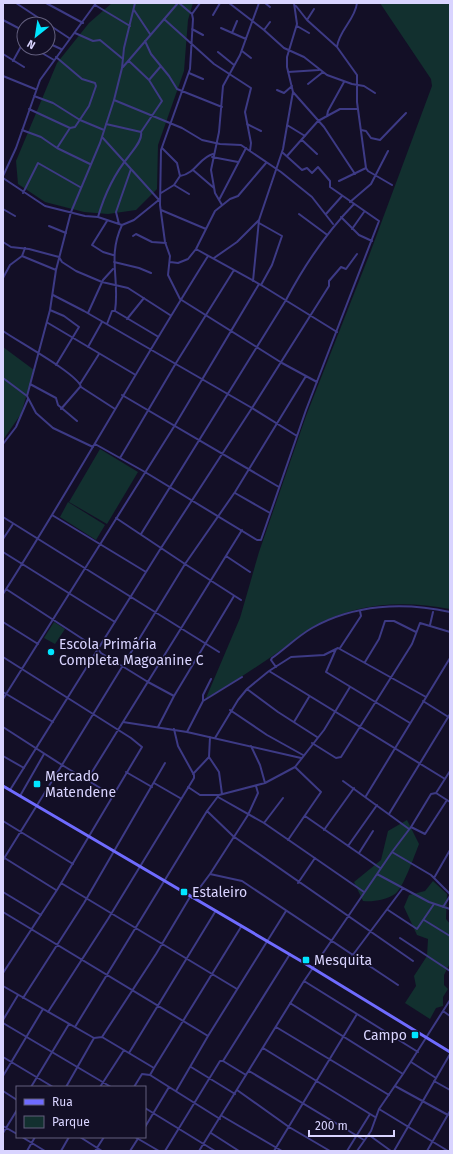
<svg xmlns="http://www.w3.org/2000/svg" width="453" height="1154" font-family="'Fira Sans',sans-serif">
  <rect width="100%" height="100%" fill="#130f26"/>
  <!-- green -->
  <path fill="#12302f" d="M112 3H193L188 20 184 71 158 145 157 189 136 210 108 214 84 212 45 202 18 184 16 161 57 63 89 23Z
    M380 3H450V609C401 600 355 603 311 628 301 634 293 642 284 648 259 665 232 684 206 698L240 618 259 552 306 416 370 253 432 86 431 79Z
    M3 347 34 370 21 414 3 440Z
    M100 449 138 472 107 524 69 502Z
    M68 502 105 525 96 540 60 517Z
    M54 622 65 629 55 644 44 638Z
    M407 820 419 844C415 854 403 889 395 894 386 900 373 902 363 901L354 882 381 860 388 831Z
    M433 881 447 894 446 919 450 924V963L444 975V985L448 989 443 997V1006L436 1008 430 1019 405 1003 416 986 414 976 427 956 428 939 417 935 404 907 409 895 425 891Z"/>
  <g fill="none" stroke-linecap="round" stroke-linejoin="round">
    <!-- street -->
    <path stroke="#3d3a85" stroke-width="2" d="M16 3 69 38
      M46 3 83 23
      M179 3 192 14 193 19 190 69 161 150 160 205 165 242 170 256 168 275 180 299 282 363 317 382
      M229 3 264 30 284 48 304 57 327 75 352 84 364 86 375 93
      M265 3 270 7
      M95 5 130 26
      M296 6 307 20 337 47 357 75V102L366 168 368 171 392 185
      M134 10 150 34
      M192 14 200 3
      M213 15 220 3
      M164 19 214 64 251 88 245 112 251 143 250 151
      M3 20 24 31
      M307 20 314 9
      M297 26 309 33
      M221 28 246 39
      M192 29 203 35
      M264 30 270 22
      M75 33 93 41 100 40 123 59
      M232 33 237 21
      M145 41 151 54 169 76 177 89 222 107
      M48 43 61 49
      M337 47C339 30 355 20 357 3
      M242 51 251 58
      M218 52 234 65
      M42 53 54 60
      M3 54 24 67
      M56 57 82 79 95 83 96 86 89 106 75 127 70 128 57 148
      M13 61 24 41
      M123 67 178 3
      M288 72 319 70
      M189 73 203 79
      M3 76 35 89
      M149 80 161 66
      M308 84 323 72
      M277 90 284 93 292 86
      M293 92 324 127 355 174
      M34 96 53 103 80 120 104 130
      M114 100 182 128 202 140 220 144 241 145 281 172 312 197 333 224
      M29 109 70 128
      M327 116 328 111 344 82
      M106 124 141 132
      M247 124 261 131
      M287 125 305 136
      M22 130 41 137 57 148 90 164
      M361 130 366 131 371 138 380 140 406 113
      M102 137 159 200
      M302 140 317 154
      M287 156 318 121 340 109H358
      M212 157 238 162
      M193 170 214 188
      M3 176 16 148 40 80 96 3
      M180 176C195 174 200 157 213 154
      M3 178 45 206 85 216 98 217 122 225 134 220 160 199
      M339 181 366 168
      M174 185 189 194
      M23 193 38 163 80 187
      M161 193 174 185 180 176 177 163 162 148
      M219 200 246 148
      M350 202 371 184 388 151
      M222 205 215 193 211 170 219 132 223 86 240 55 259 3
      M3 209 15 216
      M161 210 206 229
      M299 214 326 234
      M326 214 342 196
      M98 217C104 196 115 173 129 156 133 150 143 140 141 132L162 101 149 80 129 61
      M341 217 359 235 372 241
      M107 221 92 245 103 252 113 255
      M259 223 282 236 272 265 261 285
      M119 224 116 212 131 169
      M49 226 66 233
      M352 229 364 212
      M133 236 136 234 152 242 166 243
      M3 242 11 247 29 249 59 257 62 262 76 271 102 282 128 288 170 315
      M196 249 261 285 337 332
      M22 256 56 270
      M214 258 237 242 259 220
      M114 262 139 268 151 273
      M170 262 178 263 188 259 196 249 215 211 230 199 238 196 266 163
      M3 278 10 265 22 256 25 248
      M253 281 259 220 283 149 291 103 293 92 287 67V57L297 24 294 3
      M53 295 84 311 252 408 329 286V281L341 267 346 269 357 254
      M50 310 64 316 79 327 56 365
      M115 311 157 336
      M88 313 103 280 113 269
      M127 319 144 298
      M48 323 134 374
      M107 324 112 311H115C120 279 107 257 122 225
      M3 331C17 341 78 374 81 387L115 409
      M88 347 102 322
      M3 378 27 396 36 413 53 428 93 447
      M30 384 56 398 58 405 77 421
      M80 384 99 354
      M122 395 279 487
      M27 396 50 310 56 270 71 212 100 143 114 100 122 68 124 48 135 3
      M61 409 80 387
      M3 444 16 427 28 399
      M95 444 145 472 257 540H261L306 410 379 221 330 187V181L318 167 312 173 307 168 302 170 282 152
      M120 458 176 363 234 270
      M235 493 270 513
      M52 515 146 572
      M3 517 219 652
      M141 534 286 300C305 264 325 234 354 204
      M3 539 13 524
      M3 552 115 622
      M226 556 250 572
      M6 589 98 649 101 653 148 682 174 696
      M3 594C74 483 138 367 208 256
      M241 600 185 564 235 492 306 376
      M3 622 38 644
      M430 625 433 612
      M340 648 361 616 360 611
      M336 649 326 672 410 723
      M3 657 131 738 142 747 57 890 3 973
      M365 662 379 639 385 621H394L416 632
      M276 667 271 660 272 658C286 648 298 636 312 628 354 604 404 602 450 612
      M269 671 445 779
      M247 689 278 712 317 737
      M3 692 53 722
      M3 699 175 425 259 284
      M203 701 242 677
      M423 701 450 718
      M230 710 267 735 303 755
      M123 722 187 732 301 758
      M294 722 309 697
      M3 727 62 765 3 860
      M158 727 174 696 234 596
      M187 732 203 701V695L211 679
      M215 738 238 700 247 689 269 671 291 657 324 655 338 648 426 697
      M312 743 336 758 341 757 412 644 420 623 450 632
      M251 746 260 765 265 783
      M3 756 24 768
      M209 757 219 772 222 794
      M126 772 152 787
      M193 774 209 757 210 737
      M87 780 242 530
      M343 781 409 829
      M154 783 180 798
      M188 787 200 795H219L265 783 295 767 324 730 350 687
      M10 790 161 548 252 408 297 436
      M436 793 450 802
      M112 795 62 765 185 564 116 518
      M20 796 44 754
      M366 796 450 658
      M218 797 264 823 364 892
      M207 811 233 836 413 961
      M389 814 450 714
      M305 816 380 868
      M3 821 73 864
      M264 823 283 798
      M411 827 425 834 447 800
      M324 830 354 788
      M288 840 321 792 295 767
      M348 846 377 805
      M392 852 431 875 450 894
      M359 853 373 831
      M3 857 56 890
      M210 874 248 815 258 793 256 786
      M377 874 429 902 450 909
      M434 878 450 850
      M61 883 237 989
      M298 883 315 858
      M3 892 41 915
      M192 898 210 874 242 881 398 985
      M443 907 450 896
      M388 910 417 929 434 904
      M3 912 208 1036
      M424 920 450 936
      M400 938 450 971
      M352 956 403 888
      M304 981 418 1052
      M3 986 94 1038 102 1037 154 1068 241 927
      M23 998 84 903 165 763
      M290 1003 403 1074
      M443 1011 450 1016
      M48 1012 108 919 194 778V775L178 746 174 729
      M3 1020 18 995
      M3 1023 111 1087
      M75 1027 207 811 219 795
      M276 1027 389 1095
      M102 1037 156 954 190 897
      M263 1048 375 1117
      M129 1053 215 912
      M3 1057 53 1087
      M223 1061 290 954
      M411 1062 436 1078
      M191 1067 235 1094
      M154 1068 150 1075 220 1119
      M249 1071 364 1140
      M3 1076 43 1009
      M434 1081 450 1090
      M395 1086 448 1115
      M31 1087 69 1024
      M66 1087 94 1038
      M100 1087 124 1050
      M134 1087 142 1074 150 1075
      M237 1090 289 1127 330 1151
      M3 1091 17 1100
      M176 1091 208 1036 286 911
      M145 1108 215 1151
      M379 1109 448 1151
      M222 1116 282 1151
      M3 1126 17 1134
      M145 1127 169 1087
      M3 1133 17 1110
      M211 1133 239 1151
      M369 1135 391 1151
      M22 1137 45 1151
      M80 1137 102 1151
      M135 1137 159 1151
      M27 1151 35 1137
      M61 1151 69 1137
      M95 1151 104 1137
      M130 1151 139 1137
      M165 1151 220 1061H223L246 1075
      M199 1151 304 981 392 852 411 827 431 794 436 793 450 771
      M274 1151 357 1014
      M347 1151 370 1114
      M357 1151 371 1131 379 1109 403 1074 450 1000
      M394 1151 450 1054
      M427 1151 450 1111"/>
    <!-- secondary -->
    <path stroke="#6f6bff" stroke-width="3" d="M3 786 301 961 450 1052"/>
  </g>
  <!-- markers -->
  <g fill="#00e5ff" stroke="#130f26" stroke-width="1.5">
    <circle cx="51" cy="652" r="4"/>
    <rect x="33" y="780" width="8" height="8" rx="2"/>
    <rect x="180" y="888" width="8" height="8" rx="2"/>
    <rect x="302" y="956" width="8" height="8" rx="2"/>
    <rect x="411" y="1031" width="8" height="8" rx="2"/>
  </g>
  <g text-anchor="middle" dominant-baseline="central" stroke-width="3.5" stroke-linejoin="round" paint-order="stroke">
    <!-- poi labels -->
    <g font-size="14" fill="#d9d4ff" stroke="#130f26" text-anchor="start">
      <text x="59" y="644">Escola Primária<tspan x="59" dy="16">Completa Magoanine C</tspan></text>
      <text x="45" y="776">Mercado<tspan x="45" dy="16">Matendene</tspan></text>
      <text x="192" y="892">Estaleiro</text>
      <text x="314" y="960">Mesquita</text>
      <text x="407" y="1035" text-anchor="end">Campo</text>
    </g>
  </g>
  <!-- border -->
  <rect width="453" height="1154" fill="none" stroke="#d9d4ff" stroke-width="8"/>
  <!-- legend -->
  <rect x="16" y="1086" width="130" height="52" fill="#130f26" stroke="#625e7d"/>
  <rect x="24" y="1099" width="20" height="6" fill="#6f6bff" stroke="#625e7d"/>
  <text x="52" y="1106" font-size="12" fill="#d9d4ff">Rua</text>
  <rect x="24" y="1116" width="20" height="12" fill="#12302f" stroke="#625e7d"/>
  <text x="52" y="1126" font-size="12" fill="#d9d4ff">Parque</text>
  <!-- north arrow -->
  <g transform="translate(36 36) rotate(210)"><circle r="19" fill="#130f26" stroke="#625e7d"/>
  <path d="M0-3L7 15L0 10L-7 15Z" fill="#00e5ff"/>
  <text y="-6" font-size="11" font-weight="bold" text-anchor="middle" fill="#d9d4ff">N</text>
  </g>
  <!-- scale -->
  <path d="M309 1130v6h85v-6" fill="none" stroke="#d9d4ff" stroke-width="2"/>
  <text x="315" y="1130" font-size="12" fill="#d9d4ff" stroke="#130f26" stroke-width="3" paint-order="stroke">200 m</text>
</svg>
